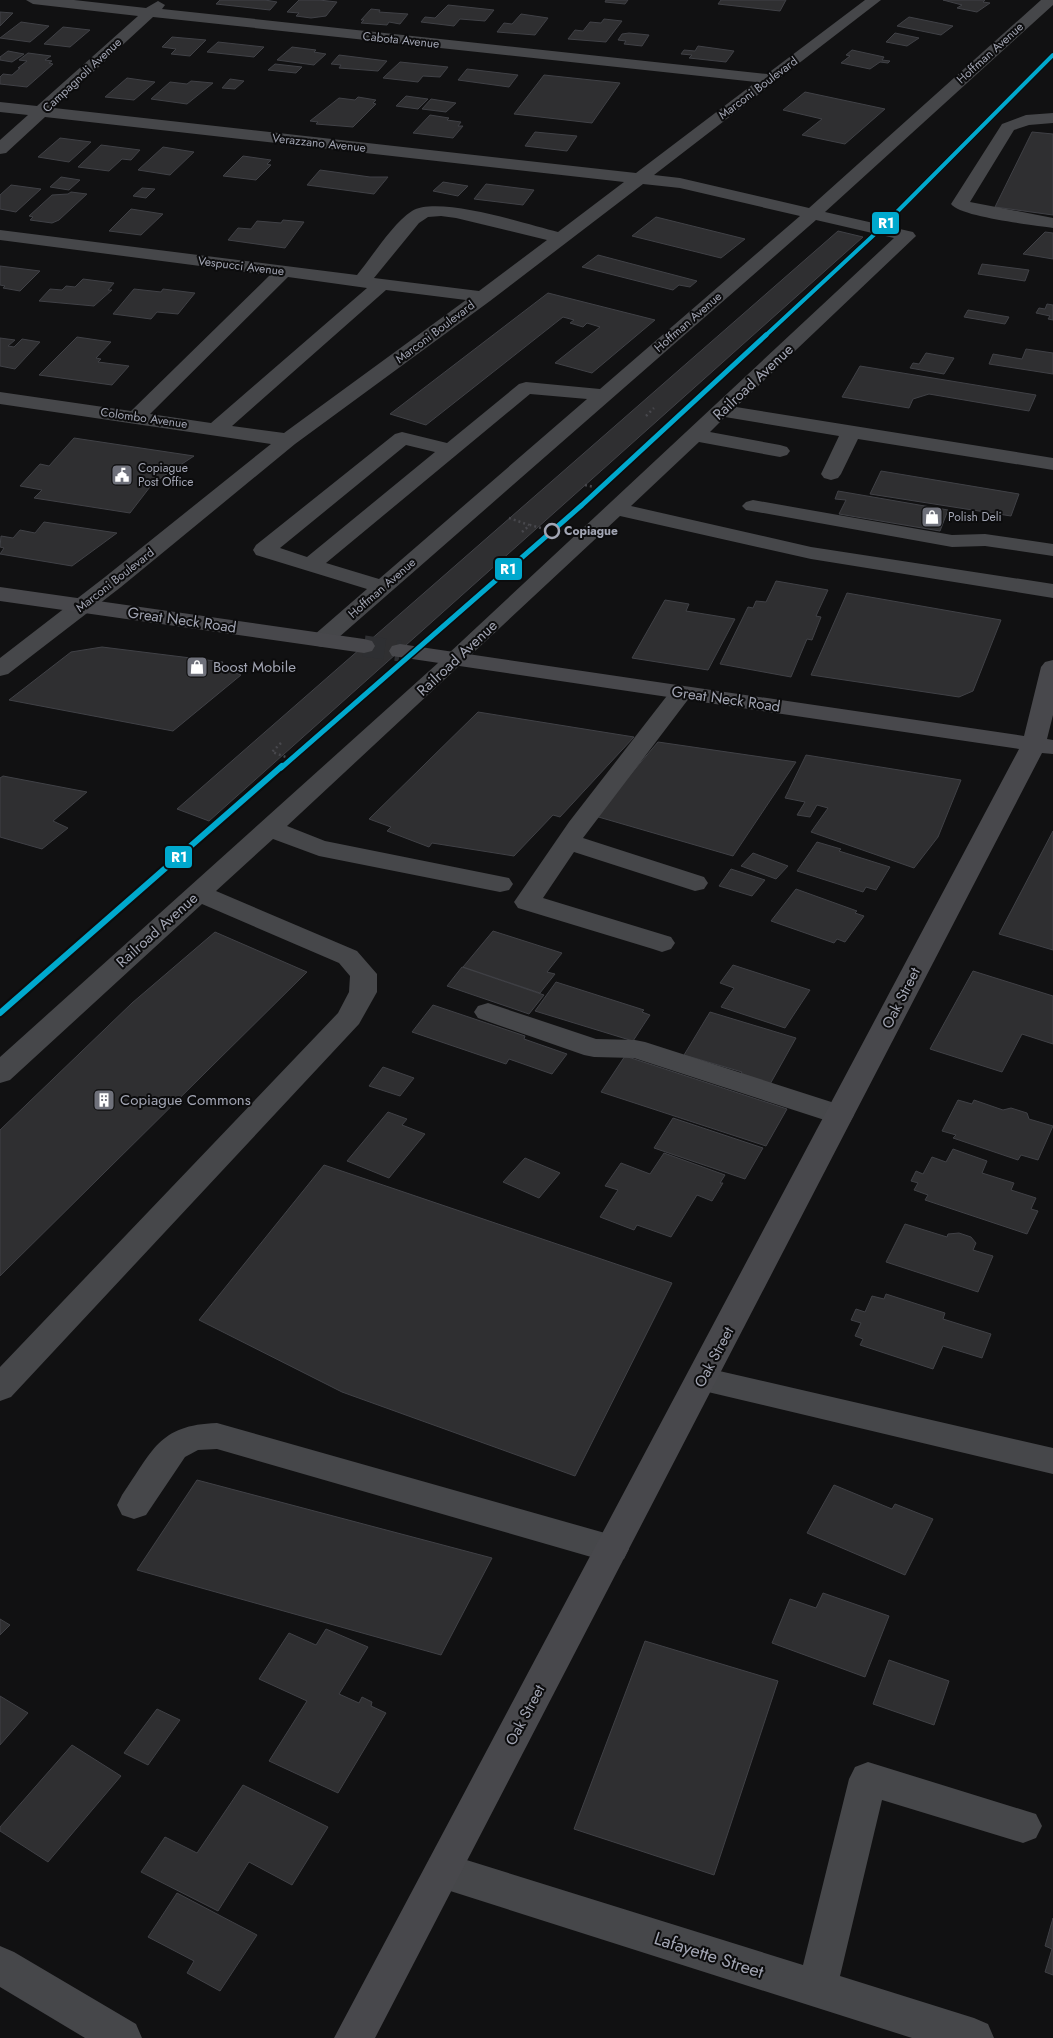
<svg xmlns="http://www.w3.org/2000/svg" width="1053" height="2038" font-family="Jost,sans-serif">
  <rect width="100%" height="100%" fill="#111112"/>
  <!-- building -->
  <path fill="#2f2f31" stroke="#404146" d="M220 0H265L277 2 270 10 216 4Z
    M299 0H319L337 2 326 16 311 18 296 16 299 13 287 12Z
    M606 0H628L625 4 605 2Z
    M721 0H786L780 11 718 4Z
    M943 0H985L983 2 990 3 977 12 957 8 962 5Z
    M448 5 494 10 485 21 460 19 454 26 421 22 425 17 435 18Z
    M371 9 380 10 379 12 408 14 400 24 389 22 387 25 361 23 364 20H361Z
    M0 12 13 13 0 26Z
    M521 14 548 18 535 35 497 32 504 23 512 24Z
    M909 17 953 26 941 35 897 26Z
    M604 19 622 21 606 42 568 39 575 30 583 31 590 22 601 23Z
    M21 22 49 26 30 42 0 38Z
    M63 27 90 30 70 47 44 44Z
    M629 33 649 35 642 46 624 44 626 41 618 40 622 34Z
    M895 33 919 38 907 46 886 42Z
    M172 37 206 40 190 56 171 54 176 49 162 47Z
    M218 42 264 47 254 57 207 52Z
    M698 46 734 51 726 62 689 58 692 55 681 54 684 50 695 51Z
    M292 47 316 50 314 52 326 54 314 65 277 60Z
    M852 50 884 57 882 60 890 61 888 63 880 62 870 69 841 63 850 56 846 55Z
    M8 51 24 54 12 62 0 60V57Z
    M28 53 51 56 45 60 52 61 49 63 53 64 27 87 0 84V77L3 74 12 75 20 68H18L27 61 19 60Z
    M339 55 387 61 378 71 339 68 341 65 331 64Z
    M400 62 448 67 440 77 423 76 418 82 383 78Z
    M275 64 302 67 296 73 268 70Z
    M467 69 518 75 509 87 458 80Z
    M544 75 620 83 592 123 514 114Z
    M127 78 155 82 134 100 105 97Z
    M230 79 244 81 235 89 222 88Z
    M191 81 213 83 187 104 151 99 170 82 187 84Z
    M805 92 885 109 845 144 802 135 822 119 783 110Z
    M406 96 428 99 418 109 396 106Z
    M358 97 376 100 373 103 376 104 353 127 316 124 318 122 310 121 339 98 355 100Z
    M431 99 456 103 446 112 422 109Z
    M430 115 449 118 447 120 461 122 458 126H463L453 138 413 133Z
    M535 132 577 136 567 151 525 146Z
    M1032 132 1053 134V215L995 207Z
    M60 138 91 142 69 162 38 157Z
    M101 145 140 150 131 160 122 159 109 171 78 167Z
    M163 147 194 152 170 175 138 170Z
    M243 156 271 160 267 164 271 165 256 180 223 176Z
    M320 170 370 177H388L374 194 307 185Z
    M61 177 80 180 69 190 50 187Z
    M443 182 468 186 458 196 433 191Z
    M486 184 534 190 523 205 474 199Z
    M11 185 41 189 16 212 0 209V195Z
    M142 188 155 189 146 198 133 196Z
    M71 192 87 194 59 220 52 223 30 220 33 217 29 216 52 195 68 194Z
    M131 209 163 214 141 235 109 231Z
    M656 217 745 239 721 258 632 236Z
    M283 220 304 222 285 248 228 240 238 228 251 229 257 221 281 223Z
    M838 231 863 237 209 821 177 809Z
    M1045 232 1053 233V259L1023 254Z
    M598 255 697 281 690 287 679 285 673 290 582 267Z
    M982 264 1029 270 1025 281 978 274Z
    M0 266 40 271 20 291 3 288 5 286 0 285Z
    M83 279 114 283 108 290H112L94 306 39 301 50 289 62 290 66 286 75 287Z
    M134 289 161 292 163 289 195 293 178 314 157 312 151 319 113 314Z
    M548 293 655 320 592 373 555 363 600 327 587 323 583 327 570 323 574 320 563 317 426 425 390 414Z
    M1047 304 1053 305V320L1048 319 1050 316 1036 313 1039 308 1045 309Z
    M968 310 1009 317 1005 324 964 317Z
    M77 337 111 342 96 358 101 359 98 362 129 366 112 385 39 375Z
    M0 338 15 340 8 346 14 347 22 339 40 342 15 369 0 366Z
    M1026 349 1053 353V374L989 364 993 354 1022 359Z
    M926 353 954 358 944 374 910 368 913 363 919 364Z
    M860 366 1036 395 1029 411 929 394 913 399 909 408 842 397Z
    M74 438 194 456 153 483 130 513 34 498 42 490 20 486 40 464 49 466Z
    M881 471 1019 494 1011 516 870 494Z
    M838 491 948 510 940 531 839 514 846 500 835 499Z
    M44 522 117 533 72 566 0 554 4 548 0 547 1 536 13 538 20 530 35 533Z
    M776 581 828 590 816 616 821 617 812 640 807 639 791 677 720 664 748 607 753 608 756 601 766 602Z
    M847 593 1001 620 973 691 959 697 811 675Z
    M665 600 689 604 686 611 735 619 708 670 632 658Z
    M102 647 223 662 219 667 241 675 173 731 9 700 71 652Z
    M478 712 634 737 560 817 553 815 514 856 432 843 429 847 387 831 391 827 369 819Z
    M658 742 796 762 733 856 595 816Z
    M806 755 961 780 938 837 914 868 811 832 828 808 817 805 810 817 797 815 805 802 785 798Z
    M3 776 87 792 53 821 68 828 42 849 0 837V778Z
    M1053 831V950L999 934Z
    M817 842 841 849 839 851 890 867 876 890 866 887 863 892 797 871Z
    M753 853 788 866 776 879 741 866Z
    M731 869 765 880 752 896 719 886Z
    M796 889 857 911 855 913 864 916 845 942 837 939 834 943 771 921Z
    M493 931 562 953 547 972 555 974 540 993 463 967Z
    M215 932 307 972 0 1276V1130L132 1003Z
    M733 965 810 990 785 1028 721 1007 734 988 720 983Z
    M462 967 544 995 529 1014 447 986Z
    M973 971 1053 996V1044L1022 1034 1002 1072 930 1049Z
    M556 982 644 1010 642 1012 650 1015 633 1041 535 1011Z
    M433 1005 525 1036 524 1039 567 1054 552 1074 509 1059 506 1064 412 1032Z
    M710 1012 796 1038 769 1086 739 1076 742 1072 684 1055Z
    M625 1056 787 1109 766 1146 601 1092Z
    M383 1067 414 1078 400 1096 369 1086Z
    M958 1100 972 1104 974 1100 1003 1110 1011 1108 1027 1113 1029 1119 1053 1126 1038 1160 1021 1155 1018 1160 953 1138 956 1135 942 1131Z
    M388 1112 407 1119 402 1125 425 1134 389 1178 347 1161Z
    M673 1118 763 1148 745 1179 654 1148Z
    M953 1149 987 1161 982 1173 1014 1183 1011 1190 1036 1198 1031 1209 1038 1211 1027 1234 925 1200 928 1195 914 1190 918 1183 911 1181 916 1171 923 1174 932 1157 946 1162Z
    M664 1153 725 1175 720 1183H723L712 1201 697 1195 671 1237 637 1225 634 1230 600 1217 618 1190 605 1186 621 1163 650 1174Z
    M525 1158 560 1173 539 1198 503 1182Z
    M324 1165 672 1283 575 1476 342 1392 199 1320Z
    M905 1224 947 1237 948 1234 959 1233 971 1237 976 1243 973 1250 993 1256 978 1292 886 1262Z
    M886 1294 945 1313 943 1319 991 1334 982 1358 943 1346 933 1369 860 1345 863 1339 855 1336 861 1323 851 1320 856 1309 865 1312 872 1296 884 1299Z
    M197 1480 492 1558 441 1655 137 1570Z
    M834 1485 892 1509 895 1504 933 1519 905 1575 807 1533Z
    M823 1593 889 1616 865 1677 772 1643 790 1599 816 1608Z
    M0 1619 10 1625 0 1635Z
    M326 1629 368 1647 339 1694 359 1703 362 1697 372 1702 371 1706 386 1713 338 1793 269 1761 307 1701 259 1679 289 1633 316 1645Z
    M645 1641 778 1681 714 1875 574 1829Z
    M889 1660 949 1681 934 1725 873 1704Z
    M0 1696 28 1713 0 1745Z
    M157 1709 180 1720 148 1765 124 1753Z
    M72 1745 121 1776 48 1862 0 1831V1827Z
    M243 1785 328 1827 292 1885 249 1862 218 1911 141 1872 165 1837 197 1853Z
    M177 1893 257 1935 220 1991 187 1973 194 1961 148 1937Z
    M1053 1918V1975L1045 1972 1052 1949 1045 1946Z"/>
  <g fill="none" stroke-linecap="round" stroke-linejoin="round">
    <!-- major-tunnel -->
    <path stroke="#2e2f32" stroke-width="21" stroke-dasharray="21 11" stroke-linecap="butt" d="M364 646 400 651"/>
    <!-- path -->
    <path stroke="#47474c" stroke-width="2.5" stroke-dasharray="2 3" stroke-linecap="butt" d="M646 416 654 408
      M585 485 594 487
      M509 518 529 525
      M522 532 530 525 548 530
      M281 743 272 752 297 761"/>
    <!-- minor -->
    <path fill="#46474a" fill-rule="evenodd" d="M26 0H74L146 8 158 1 165 5 162 9 767 74 865 0H881L654 175 680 178 809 208 1041 0H1053V5L825 212 913 232 916 236 736 407 1053 458V470L858 439 841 474 838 478 831 480 824 478 821 474 839 436 725 417 710 432 780 445 787 447 790 451 787 455 780 457 699 442 631 506 811 547 1053 584V598L811 559 620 516 287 826 325 841 509 878 513 884 509 890 500 892 319 856 273 839 216 891 357 951 377 974V992L359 1024 11 1397 0 1401V1367L338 1013 349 992 350 976 339 963 202 904 10 1080 0 1083V1057L448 654 894 238 816 220 330 645 322 647 314 645 311 640 314 635 367 589 256 555 253 550 256 545 395 434 402 432 447 443 519 384 526 382 600 389 800 216 680 188 643 184 490 301 295 444 121 587 8 674 0 676V658L105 577 271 444 0 404V392L131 411 270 275 0 240V230L357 275C372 257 392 224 412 211 438 195 526 224 558 232L624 182 45 117 6 153 0 154V140L28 115 0 112V102L37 106 138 16 33 4ZM153 17 756 82 636 173 54 108ZM441 216 456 218 547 240 479 291 374 278 419 223 428 217ZM288 277 367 288 211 423 150 414ZM386 290 466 300 284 433 232 426ZM530 394 587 399 379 579 326 563ZM406 445 435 452 307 557 280 548Z
      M1053 113V123L1029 125 1014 130 970 202 1053 218V228C1034 225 960 217 951 204L1002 124 1026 115Z
      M753 500 952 535 985 534 1053 544V556L985 546 952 547 746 510 742 506 746 502Z
      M681 686 689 688 693 693 583 838 704 877 708 883 704 889 695 891 574 852 543 898 671 937 675 943 671 949 662 952 653 949 518 908 514 902 569 822 673 688Z
      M488 1003 596 1039 635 1040 645 1042 850 1108 854 1115 850 1122 840 1125 634 1058 594 1057 584 1055 478 1018 474 1012 478 1006Z
      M702 1367 1053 1448V1474L691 1388 686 1379 691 1370Z
      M217 1423 612 1535 624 1539 629 1549 624 1559 612 1563 217 1449 198 1450 185 1457 146 1515 134 1519 122 1515 117 1505 122 1495C153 1451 158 1425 217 1423Z
      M868 1762 1036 1814 1042 1826 1036 1838 1023 1843 882 1800 840 1976 974 2018 988 2024 994 2038H912L444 1889 430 1884 425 1871 430 1858 444 1853 803 1965 849 1779 855 1767Z
      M0 1946 14 1952 136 2024 142 2038H85L0 1987Z"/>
    <!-- major -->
    <path fill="#48484c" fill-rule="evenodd" d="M0 587 364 639 372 641 375 646 372 651 364 653 0 601Z
      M400 644 1024 736 1041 667 1045 662 1053 660V715L1047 739 1053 740V754L1042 753 375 2038H334L1019 749 392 656 389 651 392 646Z"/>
    <!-- rail-1-far2 casing -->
    <g stroke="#0c0c0d" stroke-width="6">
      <path id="rail-1-far2" d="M765 336 877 232 1053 55"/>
    </g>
    <!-- rail-1-far1 casing -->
    <g stroke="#0c0c0d" stroke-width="8">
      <path id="rail-1-far1" d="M281 768 582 505 766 335"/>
    </g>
    <!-- rail-1 casing -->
    <g stroke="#0c0c0d" stroke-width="10">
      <path id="rail-1" d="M0 1013 282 766"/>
    </g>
    <!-- rail-1-far2 -->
    <use href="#rail-1-far2" stroke="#00a9ce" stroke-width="4"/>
    <!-- rail-1-far1 -->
    <use href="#rail-1-far1" stroke="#00a9ce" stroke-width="5"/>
    <!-- rail-1 -->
    <use href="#rail-1" stroke="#00a9ce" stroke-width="6"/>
  </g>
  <!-- icons -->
  <defs>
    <g id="civic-square" transform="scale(1.125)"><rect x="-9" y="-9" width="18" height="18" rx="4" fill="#6f717b" stroke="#0c0c0d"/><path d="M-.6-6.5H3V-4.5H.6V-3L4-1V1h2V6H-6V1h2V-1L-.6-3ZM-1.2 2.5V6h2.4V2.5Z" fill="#fff"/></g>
    <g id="shop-square" transform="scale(1.125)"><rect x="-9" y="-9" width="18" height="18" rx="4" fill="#6f717b" stroke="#0c0c0d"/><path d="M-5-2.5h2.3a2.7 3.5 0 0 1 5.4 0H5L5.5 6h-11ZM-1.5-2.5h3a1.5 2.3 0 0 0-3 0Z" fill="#fff"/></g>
    <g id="building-square" transform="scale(1.125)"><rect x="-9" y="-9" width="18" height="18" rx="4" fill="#6f717b" stroke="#0c0c0d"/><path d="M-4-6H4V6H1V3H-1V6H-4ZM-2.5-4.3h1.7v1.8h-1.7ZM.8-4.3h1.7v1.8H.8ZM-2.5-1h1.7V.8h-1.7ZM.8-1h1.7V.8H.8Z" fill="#fff"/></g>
  </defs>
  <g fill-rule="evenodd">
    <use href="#civic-square" x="122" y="475"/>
    <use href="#shop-square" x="932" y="517"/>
    <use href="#shop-square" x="197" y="667"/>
    <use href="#building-square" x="104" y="1100"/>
  </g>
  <!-- markers -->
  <circle fill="#0c0c0d" stroke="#a2a5b3" stroke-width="2.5" cx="552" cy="531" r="7"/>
  <g text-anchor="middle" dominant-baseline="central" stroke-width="4" stroke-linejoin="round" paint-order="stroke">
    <!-- far-street labels -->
    <g font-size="12" fill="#a2a5b3" stroke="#0c0c0d">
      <text transform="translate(401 40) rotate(6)">Cabota Avenue</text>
      <text transform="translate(990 53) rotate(-42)">Hoffman Avenue</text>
      <text transform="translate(82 75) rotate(-43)">Campagnoli Avenue</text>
      <text transform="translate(758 88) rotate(-37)">Marconi Boulevard</text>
      <text transform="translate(319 143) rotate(6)">Verazzano Avenue</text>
      <text transform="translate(241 266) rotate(7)">Vespucci Avenue</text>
      <text transform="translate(688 322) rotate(-41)">Hoffman Avenue</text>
      <text transform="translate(435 332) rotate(-37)">Marconi Boulevard</text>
      <text transform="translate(144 418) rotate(8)">Colombo Avenue</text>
      <text transform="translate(115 580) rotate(-38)">Marconi Boulevard</text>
      <text transform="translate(382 588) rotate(-41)">Hoffman Avenue</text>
    </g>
    <!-- far-poi labels -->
    <g font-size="12" fill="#a2a5b3" stroke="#0c0c0d" text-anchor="start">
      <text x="138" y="468">Copiague<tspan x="138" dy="14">Post Office</tspan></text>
      <text x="948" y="517">Polish Deli</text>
    </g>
    <!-- far-stop labels -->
    <g font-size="12" font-weight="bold" fill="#a2a5b3" stroke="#0c0c0d" text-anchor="start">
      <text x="564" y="531">Copiague</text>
    </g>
    <!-- street labels -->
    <g font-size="15" fill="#a2a5b3" stroke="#0c0c0d">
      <text transform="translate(753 382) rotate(-43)">Railroad Avenue</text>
      <text transform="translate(182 620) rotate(8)">Great Neck Road</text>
      <text transform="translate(457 658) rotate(-43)">Railroad Avenue</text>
      <text transform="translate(726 699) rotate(8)">Great Neck Road</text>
      <text transform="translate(157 930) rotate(-42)">Railroad Avenue</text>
      <text transform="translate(901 998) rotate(-63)">Oak Street</text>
      <text transform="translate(714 1357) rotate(-62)">Oak Street</text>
      <text transform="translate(525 1715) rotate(-62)">Oak Street</text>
    </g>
    <!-- poi labels -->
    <g font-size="15" fill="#a2a5b3" stroke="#0c0c0d" text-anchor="start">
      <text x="213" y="667">Boost Mobile</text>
      <text x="120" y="1100">Copiague Commons</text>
    </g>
    <!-- near-street labels -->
    <g font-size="18" fill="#a2a5b3" stroke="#0c0c0d">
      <text transform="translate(709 1955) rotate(18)">Lafayette Street</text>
    </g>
  </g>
  <g stroke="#0c0c0d" stroke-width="2">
    <rect x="871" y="211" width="29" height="24" rx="5" fill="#00a9ce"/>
    <rect x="494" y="557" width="29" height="24" rx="5" fill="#00a9ce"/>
    <rect x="164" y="845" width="29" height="24" rx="5" fill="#00a9ce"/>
  </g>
  <g font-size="14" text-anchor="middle" font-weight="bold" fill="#fff">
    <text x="886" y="228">R1</text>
    <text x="508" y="574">R1</text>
    <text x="179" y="862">R1</text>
  </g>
</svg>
